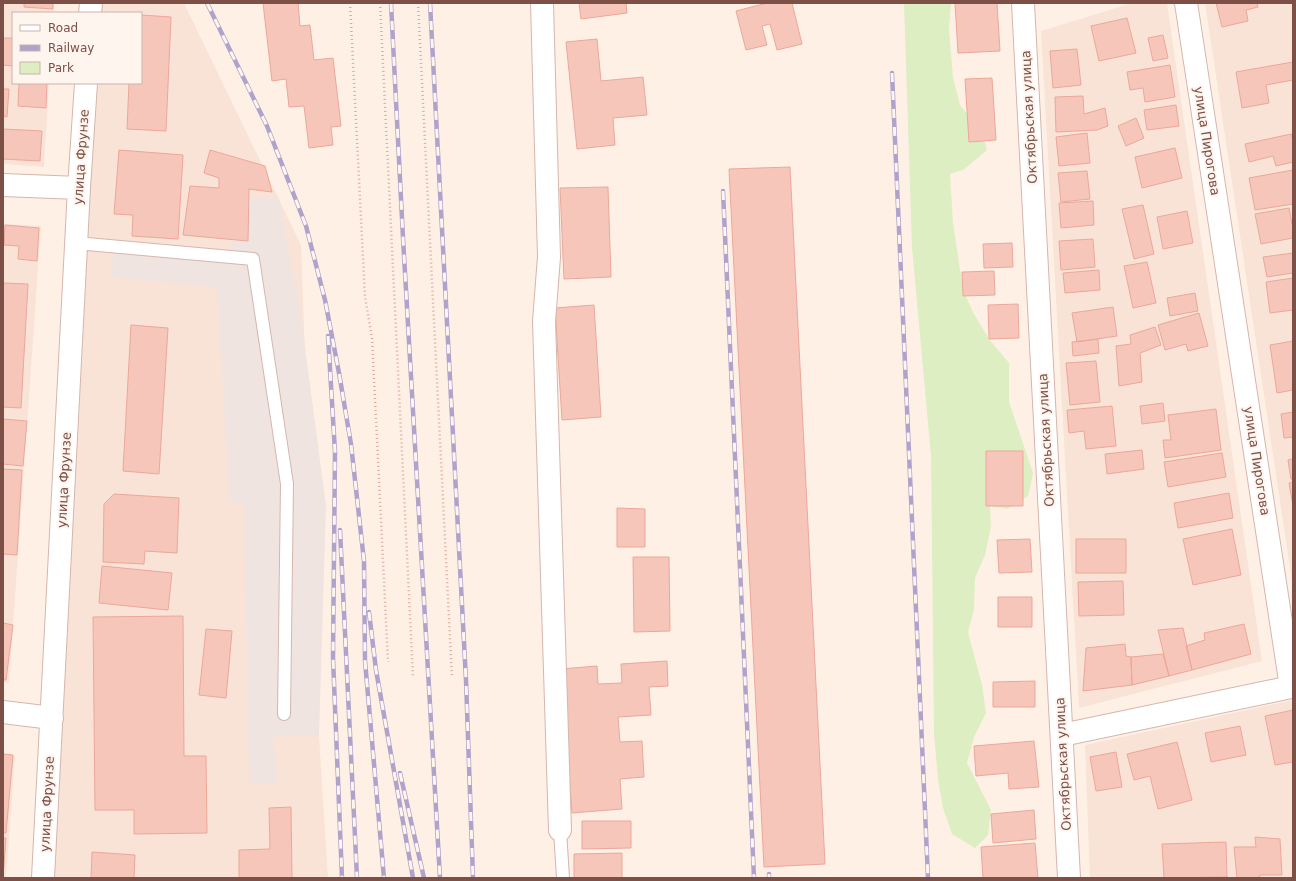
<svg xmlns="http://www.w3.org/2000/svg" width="1296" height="881" font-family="'DejaVu Sans',sans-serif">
  <rect width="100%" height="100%" fill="#fff0e6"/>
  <!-- residential -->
  <path fill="#f9e3d6" d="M3 3H54V13H13V83H49L44 167 3 164Z
    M91 3H184L301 245 319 736 328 878H43L86 83H141V13H90Z
    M1132 3H1167L1262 661 1079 708 1041 31Z
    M1205 3H1293V588Z
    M3 224 41 226 9 683H3Z
    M1293 700V878H1090L1085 745Z
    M3 753 15 755 6 878H3Z"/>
  <!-- industrial -->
  <path fill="#efe4e0" d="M278 196 300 309 326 506 319 736H273L278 783 249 782 244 503H230L217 287 111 277V250L230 263 234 200Z"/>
  <!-- green -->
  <path fill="#ddeec2" d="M904 3H951L949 29 953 78 960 105 982 132 987 150 963 170 950 174 953 223 963 290 974 314 989 339 1009 363V402L1033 473 1028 496 1008 509 990 506 991 526 985 555 975 578 974 610 968 632 982 685 986 713 974 737 967 763 991 810 988 835 975 848 952 834 943 808 938 780 934 733 931 456 912 248Z"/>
  <!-- building -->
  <path fill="#f7c6ba" stroke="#eca799" d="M24 3H53V9L24 7Z
    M263 3H298L300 26 310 25 314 60 333 58 341 126 331 127 333 145 309 148 304 106 289 107 286 79 272 81Z
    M579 3H626L627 13 581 19Z
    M767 3H792L802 44 777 50 770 24 762 26 767 45 746 50 736 11Z
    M955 3H997L1000 51 958 53Z
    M1216 3H1257L1258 7 1246 10 1248 21 1222 27Z
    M141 15 171 17 166 131 127 129 129 83H141Z
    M1127 18 1136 53 1099 61 1091 26Z
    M1163 35 1168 58 1153 61 1148 38Z
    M3 38H13V66L3 65Z
    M597 39 601 81 643 77 647 115 613 118 615 145 577 149 566 42Z
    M1077 49 1081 85 1053 88 1050 51Z
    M1293 62V80L1266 85 1269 103 1242 108 1236 72Z
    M1170 65 1175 97 1145 102 1143 88 1130 90 1127 72Z
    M992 78 996 140 969 142 965 79Z
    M19 83H47L46 108 18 106Z
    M3 89H9L7 117 3 116Z
    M1083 96 1084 114 1105 108 1108 126 1097 130 1056 132 1055 97Z
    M1176 105 1179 126 1147 130 1144 110Z
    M1136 118 1144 138 1126 146 1118 126Z
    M3 129 42 131 40 161 3 159Z
    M1087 133 1090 163 1059 166 1056 137Z
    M1291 134 1293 140V162L1276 166 1273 156 1249 162 1245 144Z
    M1175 148 1182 178 1142 188 1135 157Z
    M119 150 183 155 178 239 132 236 133 215 114 214Z
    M210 150 265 166 272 192 249 189 248 241 183 235 190 186 219 188V178L204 173Z
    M790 167 825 864 764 867 729 169Z
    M1293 170V204L1255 210 1249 178Z
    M1087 171 1090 199 1061 202 1058 173Z
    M608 187 611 277 564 279 560 188Z
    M1093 201 1094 225 1061 228 1059 203Z
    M1143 205 1154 254 1134 259 1122 209Z
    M1289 208 1292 224H1293V238L1261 244 1255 214Z
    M1187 211 1193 243 1163 249 1157 217Z
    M5 225 39 228 37 261 18 259 19 246 4 245Z
    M1093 239 1095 267 1061 270 1059 241Z
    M1012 243 1013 267 984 268 983 244Z
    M1293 253V273L1267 277 1263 257Z
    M1147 262 1156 303 1133 308 1124 266Z
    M1099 270 1100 290 1065 293 1063 273Z
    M994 271 995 295 963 296 962 272Z
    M1293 278V310L1270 313 1266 282Z
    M3 283 28 284 21 408 3 407Z
    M1195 293 1198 311 1170 316 1167 298Z
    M1018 304 1019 338 989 339 988 305Z
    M594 305 601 417 562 420 555 308Z
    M1113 307 1117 336 1077 342 1072 313Z
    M1199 313 1208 346 1188 351 1186 344 1165 350 1158 325Z
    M131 325 168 328 159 474 123 471Z
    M1155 327 1161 345 1140 353 1142 382 1119 386 1116 346 1131 344 1130 335Z
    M1098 339 1099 353 1073 356 1072 342Z
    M1293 341V390L1277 393 1270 345Z
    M1096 361 1100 402 1070 405 1066 363Z
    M1163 403 1165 421 1142 424 1140 406Z
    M1112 406 1116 446 1086 449 1084 431 1069 433 1067 410Z
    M1216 409 1221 450 1165 458 1163 440H1171L1168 415Z
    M1293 412V437L1284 438 1281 414Z
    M3 419 27 421 23 466 3 464Z
    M1142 450 1144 469 1107 474 1105 454Z
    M986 451H1023V506H986Z
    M1222 453 1226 477 1168 487 1164 462Z
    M1293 459V479H1291L1288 460Z
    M3 469 22 470 17 555 3 554Z
    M1293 482V506L1289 483Z
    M1229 493 1233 518 1178 528 1174 503Z
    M114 494 179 498 177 553 145 551 144 564 103 562 104 504Z
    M617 508 645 509V547H617Z
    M1232 529 1241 575 1193 585 1183 539Z
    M1030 539 1032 572 999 573 997 540Z
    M1076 539H1126V573H1076Z
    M633 557H669L670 631 634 632Z
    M102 566 172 573 168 610 99 603Z
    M1123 581 1124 615 1079 616 1078 582Z
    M998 597H1032V627H998Z
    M183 616 184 756H206L207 833 134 834V810H95L93 617Z
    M3 623 13 625 6 680H3Z
    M1244 624 1251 654 1192 670 1186 646 1205 640 1204 633Z
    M1183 628 1192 670 1169 676 1158 630Z
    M206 629 232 631 226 698 199 695Z
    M1125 644 1126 656 1131 657 1132 685 1083 691 1086 648Z
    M1163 654 1169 676 1132 685 1131 657Z
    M667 661 668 686 649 687 651 715 618 717 620 742 642 741 644 777 620 779 622 809 572 813 561 669 597 666 598 684 622 683 621 664Z
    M1035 681V707H993V682Z
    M1293 710V762L1275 765 1265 716Z
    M1240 726 1246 755 1211 762 1205 733Z
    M1034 741 1039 787 1009 789 1008 773 976 776 974 746Z
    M1177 742 1192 800 1158 809 1150 776 1134 780 1127 754Z
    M1116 752 1122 787 1096 791 1090 757Z
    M3 754 13 755 6 833H3Z
    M291 807 292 878H239V850L270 849 269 808Z
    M1034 810 1036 839 993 843 991 814Z
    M582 821H631V848L582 849Z
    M1255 837 1280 839 1282 875H1260L1259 878H1237L1234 847H1256Z
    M3 838H6L3 878Z
    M1226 842 1227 877 1164 878 1162 844Z
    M1035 843 1038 878H983L981 847Z
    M92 852 135 855 134 878H91Z
    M622 853V878H574V854Z"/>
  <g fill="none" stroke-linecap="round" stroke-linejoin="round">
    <!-- service casing -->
    <g stroke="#d5b6ad" stroke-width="14">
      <path id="service" d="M76 243 253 259 287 484 284 714
        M560 830 563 878"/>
    </g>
    <!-- minor casing -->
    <g stroke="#d5b6ad" stroke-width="24">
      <path id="minor" d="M542 3 549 257 544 321 560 830
        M90 13 91 3
        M3 185 79 188
        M3 712 52 718
        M1062 735 1291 687 1186 3
        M43 878 79 188 86 83"/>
    </g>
    <!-- tertiary casing -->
    <g stroke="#d5b6ad" stroke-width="24">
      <path id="tertiary" d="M1023 3 1069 878"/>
    </g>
    <!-- path -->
    <path stroke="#dda89d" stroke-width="2.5" stroke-dasharray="1 3" stroke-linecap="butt" d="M350 3 365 297 372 338 388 662
      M380 3 413 677
      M418 3 452 678"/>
    <!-- service -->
    <use href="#service" stroke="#fff" stroke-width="12"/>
    <!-- minor -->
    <use href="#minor" stroke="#fff" stroke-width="22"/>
    <!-- tertiary -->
    <use href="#tertiary" stroke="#fff" stroke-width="22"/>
    <!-- rail casing -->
    <g stroke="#afa2cb" stroke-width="4.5">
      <path id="rail" d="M207 3 267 126 306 226 325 300 339 373 351 444 364 561 365 661 384 878
        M391 3 403 238 440 878
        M430 3 466 680 473 878
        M892 73 928 878
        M723 191 754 878
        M328 336 335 452 333 658 342 878
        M340 530 357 878
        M369 612 376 670 413 878
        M400 773 424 878
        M769 874V878"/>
    </g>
    <!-- rail -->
    <use href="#rail" stroke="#fff5ef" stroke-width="3" stroke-dasharray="9" stroke-linecap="butt"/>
  </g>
  <g text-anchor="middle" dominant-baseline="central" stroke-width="4" stroke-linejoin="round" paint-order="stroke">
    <!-- street labels -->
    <g font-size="13" fill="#7c4f47" stroke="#fff5ef">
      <text transform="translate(1029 117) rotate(-93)">Октябрьская улица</text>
      <text transform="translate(1207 141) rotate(81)">улица Пирогова</text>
      <text transform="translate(81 157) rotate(-86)">улица Фрунзе</text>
      <text transform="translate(1046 440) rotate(-93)">Октябрьская улица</text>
      <text transform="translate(1257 461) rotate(81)">улица Пирогова</text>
      <text transform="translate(64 480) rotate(-87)">улица Фрунзе</text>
      <text transform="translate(1063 764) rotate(-93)">Октябрьская улица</text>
      <text transform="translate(47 804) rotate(-87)">улица Фрунзе</text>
    </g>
  </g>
  <!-- border -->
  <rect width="1296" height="881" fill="none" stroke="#7c4f47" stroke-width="8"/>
  <!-- legend -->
  <rect x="12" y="12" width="130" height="72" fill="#fff5ef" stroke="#cbb3ac"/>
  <rect x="20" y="25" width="20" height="6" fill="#ffffff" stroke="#cbb3ac"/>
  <text x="48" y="32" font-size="12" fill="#7c4f47">Road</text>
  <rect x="20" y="45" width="20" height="6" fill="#afa2cb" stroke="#cbb3ac"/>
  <text x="48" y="52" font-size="12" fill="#7c4f47">Railway</text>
  <rect x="20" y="62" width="20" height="12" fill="#ddeec2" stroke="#cbb3ac"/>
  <text x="48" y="72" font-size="12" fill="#7c4f47">Park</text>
</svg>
